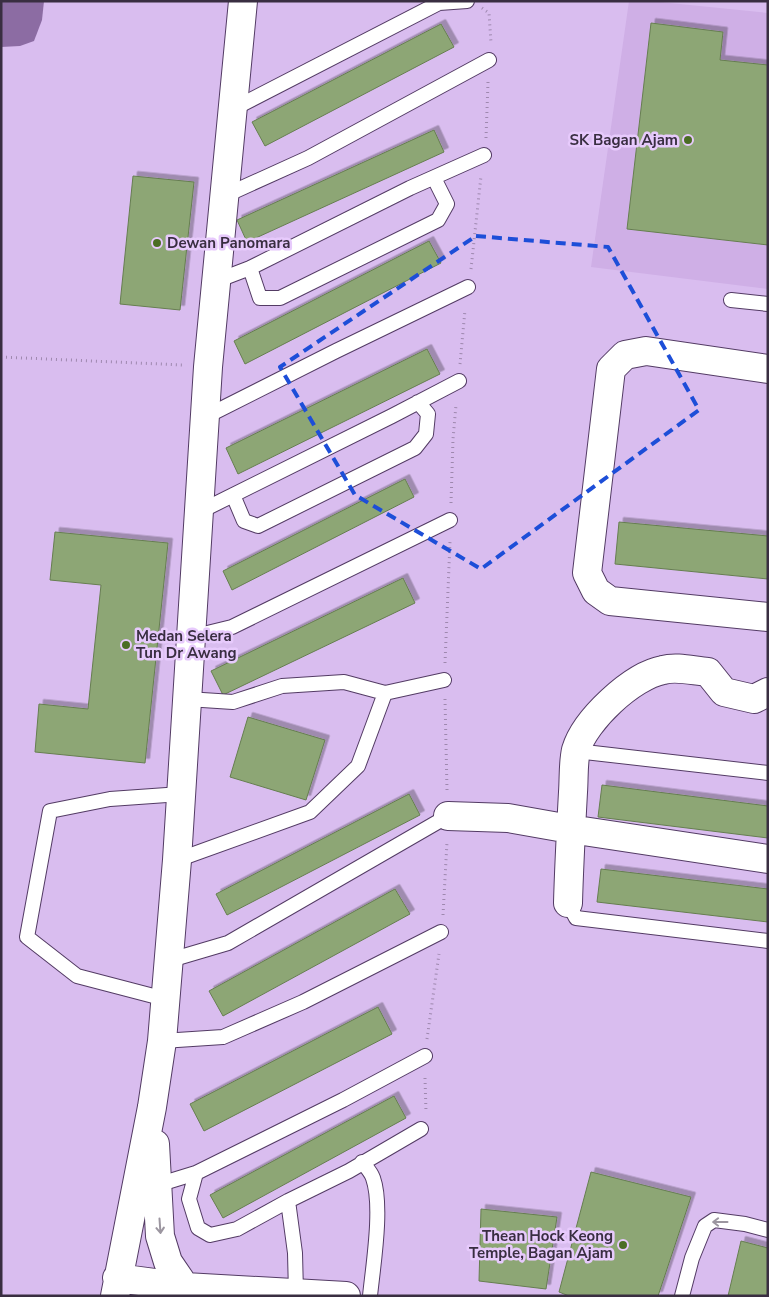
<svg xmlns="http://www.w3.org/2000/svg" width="769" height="1297" font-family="'Nunito Sans',sans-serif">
  <defs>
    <filter id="shadow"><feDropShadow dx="4.5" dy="-4.5" stdDeviation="0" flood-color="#0004"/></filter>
  </defs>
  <rect width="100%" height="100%" fill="#d9bdef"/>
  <!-- built -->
  <path fill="#cfafe6" d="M629 1H650L768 13V289L591 267Z"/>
  <!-- water -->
  <path fill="#8c6ca3" d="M1 1H44L42 20 34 41 20 46 1 47Z"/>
  <!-- building -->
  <path fill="#8da675" stroke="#667e50" filter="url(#shadow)" d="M651 23 723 32 720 60 768 65V245L627 229Z
    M441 24 454 47 265 146 252 122Z
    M434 130 444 152 247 242 237 220Z
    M133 176 194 182 180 310 120 304Z
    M429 241 441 263 245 364 234 341Z
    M427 349 440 374 238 474 226 448Z
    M405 479 414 497 232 590 223 571Z
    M619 522 768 536V579L615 564Z
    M55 532 168 543 145 763 35 752 39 704 88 709 101 585 50 580Z
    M403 578 415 603 223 695 211 671Z
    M248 717 325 740 306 800 230 777Z
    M602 785 768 806V838L598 817Z
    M409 794 420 815 227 915 216 894Z
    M601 869 768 889V922L597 902Z
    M395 889 410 914 223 1016 209 991Z
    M378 1007 392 1034 204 1131 190 1104Z
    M394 1096 406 1118 223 1218 210 1195Z
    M591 1172 691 1197 658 1296H569L559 1292Z
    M481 1209 557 1217 546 1289 479 1281Z
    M741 1241 768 1248V1296H728Z"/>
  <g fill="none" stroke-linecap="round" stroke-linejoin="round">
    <!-- service casing -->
    <g stroke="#533b64" stroke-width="16">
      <path id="service" d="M233 109 439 3 467 1
        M224 196 308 158 489 60
        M250 268 260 298H280L438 220 447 204 434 178
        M216 281 250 268 410 188 484 155
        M731 300 768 304
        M205 417 336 351 468 287
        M233 495 244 521 258 526 415 448 426 434 428 414 418 402
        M199 512 392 416 459 381
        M191 637 232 627 450 520
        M187 699 233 702 282 686 344 682 385 693 444 680
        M576 751 768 773
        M177 860 310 812 358 766 385 693
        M568 903 576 918 768 941
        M167 961 228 943 448 816
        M165 999 77 976 27 937 50 811 110 799 181 794
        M162 1041 223 1037 303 1002 441 932
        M362 1162C366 1167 371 1172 373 1178 383 1206 373 1266 370 1296
        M196 1173 189 1199 198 1228 210 1235 237 1229 288 1201 349 1171 421 1129
        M157 1185 196 1173 343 1100 425 1056
        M288 1201 295 1253 296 1293
        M682 1296 692 1258 705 1226 714 1220 745 1224 768 1230"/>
    </g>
    <!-- minor casing -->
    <g stroke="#533b64" stroke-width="30">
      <path id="minor" d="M768 369 646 351 625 355 611 369 587 573 596 591 610 601 768 617
        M448 816 508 818 570 829 768 859
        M568 903C569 866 571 829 573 792 574 779 573 763 576 750 585 720 632 676 663 670 677 666 694 671 708 672L724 692 754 699 768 692
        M155 1144 160 1236 168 1262 185 1287
        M117 1278 185 1287 346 1296
        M115 1296 152 1107 162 1041 177 860 208 367 243 1"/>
    </g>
    <!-- path -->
    <path stroke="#9e88ae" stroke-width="3" stroke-dasharray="1 4" stroke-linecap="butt" d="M482 8 489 13 491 43
      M486 138 488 82
      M471 269 481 176
      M1 357 183 365
      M460 364 465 310
      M451 503 453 439 456 405
      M445 663 450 542
      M445 699 447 790
      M443 915 447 842
      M427 1039 439 954
      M425 1078 426 1112"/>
    <!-- service -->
    <use href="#service" stroke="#fff" stroke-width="14"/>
    <!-- minor -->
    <use href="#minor" stroke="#fff" stroke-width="28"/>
  </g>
  <!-- one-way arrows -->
  <defs><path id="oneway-shaft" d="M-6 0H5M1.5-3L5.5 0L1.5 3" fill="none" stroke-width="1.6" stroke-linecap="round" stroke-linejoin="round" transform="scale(1.25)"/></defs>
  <g stroke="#9c96a0">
    <use href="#oneway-shaft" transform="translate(720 1222) rotate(-180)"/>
    <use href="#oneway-shaft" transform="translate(160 1226) rotate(86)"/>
  </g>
  <!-- marked area -->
  <path fill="none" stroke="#1d4ed8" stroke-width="4" stroke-dasharray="10 6" stroke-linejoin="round" d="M476 236 608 247 699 410 481 569 355 495 280 367Z"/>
  <!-- markers -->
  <g fill="#4b6d24" stroke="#e7cafc" stroke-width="2">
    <circle cx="688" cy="140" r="5"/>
    <circle cx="157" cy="243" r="5"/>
    <circle cx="126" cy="645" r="5"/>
    <circle cx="623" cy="1245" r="5"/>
  </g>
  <g text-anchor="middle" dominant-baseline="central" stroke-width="5" stroke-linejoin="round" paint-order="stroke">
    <!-- poi labels -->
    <g font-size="15" font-weight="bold" fill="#392e41" stroke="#e7cafc" text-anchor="end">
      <text x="678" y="140">SK Bagan Ajam</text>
      <text x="167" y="243" text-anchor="start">Dewan Panomara</text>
      <text x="136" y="636" text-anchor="start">Medan Selera<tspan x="136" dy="17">Tun Dr Awang</tspan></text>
      <text x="613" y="1236">Thean Hock Keong<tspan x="613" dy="17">Temple, Bagan Ajam</tspan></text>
    </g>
  </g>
  <!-- border -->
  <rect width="769" height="1297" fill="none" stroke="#392e41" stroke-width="5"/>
</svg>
